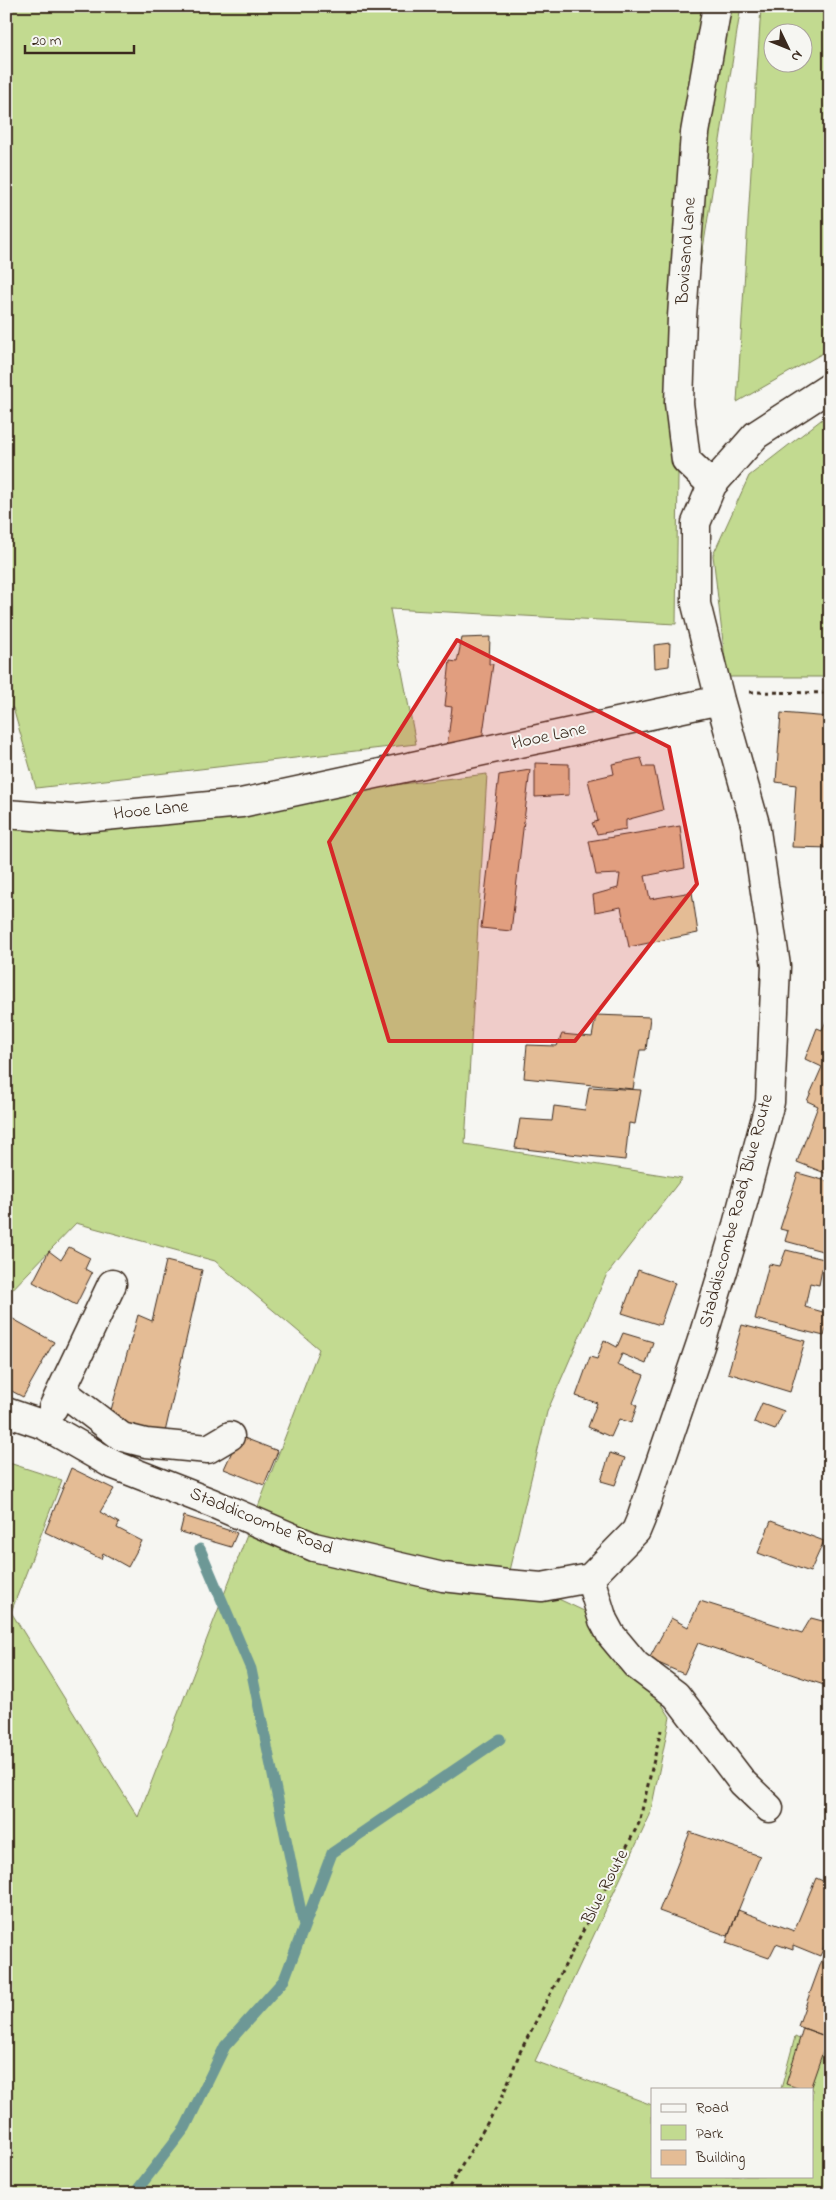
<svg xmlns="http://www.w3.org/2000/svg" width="836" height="2200" font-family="'Indie Flower',sans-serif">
  <rect width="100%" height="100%" fill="#f6f6f2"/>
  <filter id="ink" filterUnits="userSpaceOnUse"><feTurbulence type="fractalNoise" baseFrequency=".02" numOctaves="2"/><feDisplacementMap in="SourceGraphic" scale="10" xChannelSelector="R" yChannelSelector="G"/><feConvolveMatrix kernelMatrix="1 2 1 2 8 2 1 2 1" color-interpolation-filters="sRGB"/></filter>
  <g filter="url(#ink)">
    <!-- green -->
    <path fill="#c2da90" stroke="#7e8257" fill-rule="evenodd" d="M6 6H741L679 403 676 624 390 609 416 744 36 788 13 708H6Z
      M761 6H830V349L737 402ZM774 32H804V62H774Z
      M830 413V677H727L713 555 749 476Z
      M487 774 465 1144 682 1178 606 1276 547 1412 508 1575 603 1620 642 1658 663 1706 670 1717 650 1815 535 2061 652 2105V2176H812V2089H781L795 2037 830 2053V2194H6V1462L62 1480 11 1612 138 1817 319 1349 215 1261 76 1223 6 1296V819L241 803Z"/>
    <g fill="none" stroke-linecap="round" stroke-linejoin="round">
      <!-- stream -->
      <path stroke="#6d9896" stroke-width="11" d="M200 1549 251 1669 304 1926
        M134 2194 185 2128 225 2046 284 1980 332 1853 500 1739"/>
    </g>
    <!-- building -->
    <path fill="#e4bc95" stroke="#3b2a1e" d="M490 637 489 664H493L481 747H447L452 707 445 706 450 661 457 662 462 638Z
      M670 643 669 666 655 668 654 645Z
      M781 713 830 717V848L792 847 796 785 776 782Z
      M641 758 644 767H654L663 810 626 820V829L597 834 592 823 598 821 588 780 614 774 612 764Z
      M535 763 569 764V795L535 797Z
      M530 770 511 931 481 928 499 775Z
      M680 826 685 868 645 876 650 899 692 892 698 933 629 947 621 907 595 912 593 895 618 888 620 874 596 875 589 841Z
      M830 1013V1175L797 1162 818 1106 807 1101 822 1067 805 1059 817 1028 822 1030Z
      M596 1015 650 1017 646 1050H640L633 1089 524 1078 527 1045 557 1046 562 1034 592 1037Z
      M589 1087 641 1090 635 1124 629 1123 625 1160 515 1148 520 1119 552 1121 554 1106 585 1110Z
      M798 1173 830 1182V1241L826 1252 785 1241 788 1231 780 1229Z
      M69 1247 90 1258 85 1269 92 1273 76 1305 33 1282 49 1251 61 1260Z
      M786 1250 824 1259 819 1285 810 1283 805 1307 830 1314 824 1336 755 1319 769 1264 780 1266Z
      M166 1261 202 1270 163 1441 109 1417 138 1315 152 1321Z
      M638 1270 675 1283 660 1325 622 1313Z
      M6 1315 54 1342 23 1397 6 1388Z
      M742 1325 805 1341 790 1392 728 1373Z
      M623 1333 653 1342 646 1364 622 1354 617 1365 644 1375 633 1403 637 1406 631 1423 619 1419 611 1437 588 1427 597 1403 576 1396 590 1357 597 1359 604 1340 617 1347Z
      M762 1403 784 1411 775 1430 754 1422Z
      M239 1436 278 1451 264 1485 224 1469Z
      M610 1453 625 1458 615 1485 601 1481Z
      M71 1468 114 1489 100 1512 119 1523 117 1528 142 1541 128 1567 103 1553 101 1559 45 1532Z
      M184 1516 237 1533 231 1547 180 1532Z
      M771 1521 824 1541 810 1572 758 1553Z
      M700 1601 802 1633 811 1618 830 1623V1687L698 1643 684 1674 649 1659 671 1618 688 1627Z
      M690 1832 760 1856 728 1936 659 1911Z
      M816 1878 830 1884V1934L820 1956 793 1945V1950L776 1944 769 1958 726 1943 738 1910 794 1931Z
      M830 1938V2038L798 2026Z
      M803 2028 828 2037 810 2089H800L786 2084Z"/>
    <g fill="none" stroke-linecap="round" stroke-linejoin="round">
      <!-- minor casing -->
      <g stroke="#3b2a1e" stroke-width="31">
        <path id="minor" d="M712 485 686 460 679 403 682 317 695 133 717 6
          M6 814 73 819 241 803 720 700
          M62 1391 122 1437 146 1443 208 1449 230 1436
          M53 1408 112 1284
          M6 1412 44 1425 112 1464 212 1503 314 1547 443 1577 507 1584 542 1587 590 1578
          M590 1578 636 1531 641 1519 701 1343 737 1225 770 1102 776 966 755 824 720 700 696 604V523L712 485 756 435 830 387
          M590 1578 603 1620 611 1635 636 1665 676 1695 743 1783 769 1808"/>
      </g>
      <!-- path -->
      <path stroke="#3b2a1e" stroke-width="3" stroke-dasharray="4 4" stroke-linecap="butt" d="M750 692 830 693
        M445 2194 501 2100 520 2052 639 1823 661 1730"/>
      <!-- minor -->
      <use href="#minor" stroke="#f6f6f2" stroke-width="28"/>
    </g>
  </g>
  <!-- marked area -->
  <path fill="#d62828" fill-opacity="0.2" stroke="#d62828" stroke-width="4" stroke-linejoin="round" d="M457 640 669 747 697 884 575 1041H389L329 842Z"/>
  <g text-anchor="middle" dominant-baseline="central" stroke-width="4" stroke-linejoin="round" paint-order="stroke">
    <!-- street labels -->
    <g font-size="18" fill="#3b2a1e" stroke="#f6f6f2">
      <text transform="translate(687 251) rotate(-86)">Bovisand Lane</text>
      <text transform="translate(549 737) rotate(-12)">Hooe Lane</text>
      <text transform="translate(151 811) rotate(-6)">Hooe Lane</text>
      <text transform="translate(737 1211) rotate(-75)">Staddiscombe Road, Blue Route</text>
      <text transform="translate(261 1522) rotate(22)">Staddicoombe Road</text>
      <text transform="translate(606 1887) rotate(-63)">Blue Route</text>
    </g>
  </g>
  <!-- margin -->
  <rect width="836" height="2200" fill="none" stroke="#f6f6f2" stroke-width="25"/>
  <rect x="12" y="12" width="811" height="2175" fill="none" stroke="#3b2a1e" stroke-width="2" filter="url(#ink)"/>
  <!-- legend -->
  <rect x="651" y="2088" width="162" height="90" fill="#f6f6f2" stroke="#aba49d"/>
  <rect x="661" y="2104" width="25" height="8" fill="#f6f6f2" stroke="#aba49d"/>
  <text x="696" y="2112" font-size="15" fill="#3b2a1e">Road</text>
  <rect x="661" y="2125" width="25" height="15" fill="#c2da90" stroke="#aba49d"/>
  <text x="696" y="2138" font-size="15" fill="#3b2a1e">Park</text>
  <rect x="661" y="2150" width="25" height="15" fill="#e4bc95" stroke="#aba49d"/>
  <text x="696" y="2162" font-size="15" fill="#3b2a1e">Building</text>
  <!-- north arrow -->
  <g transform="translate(788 48) rotate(133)"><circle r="24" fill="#f6f6f2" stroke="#aba49d"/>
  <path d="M0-4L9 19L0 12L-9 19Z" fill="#3b2a1e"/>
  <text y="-8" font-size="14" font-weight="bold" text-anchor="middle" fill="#3b2a1e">N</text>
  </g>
  <!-- scale -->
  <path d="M25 45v8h109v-8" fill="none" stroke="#3b2a1e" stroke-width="2.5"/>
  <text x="32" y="45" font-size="15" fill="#3b2a1e" stroke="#f6f6f2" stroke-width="4" paint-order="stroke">20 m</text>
</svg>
